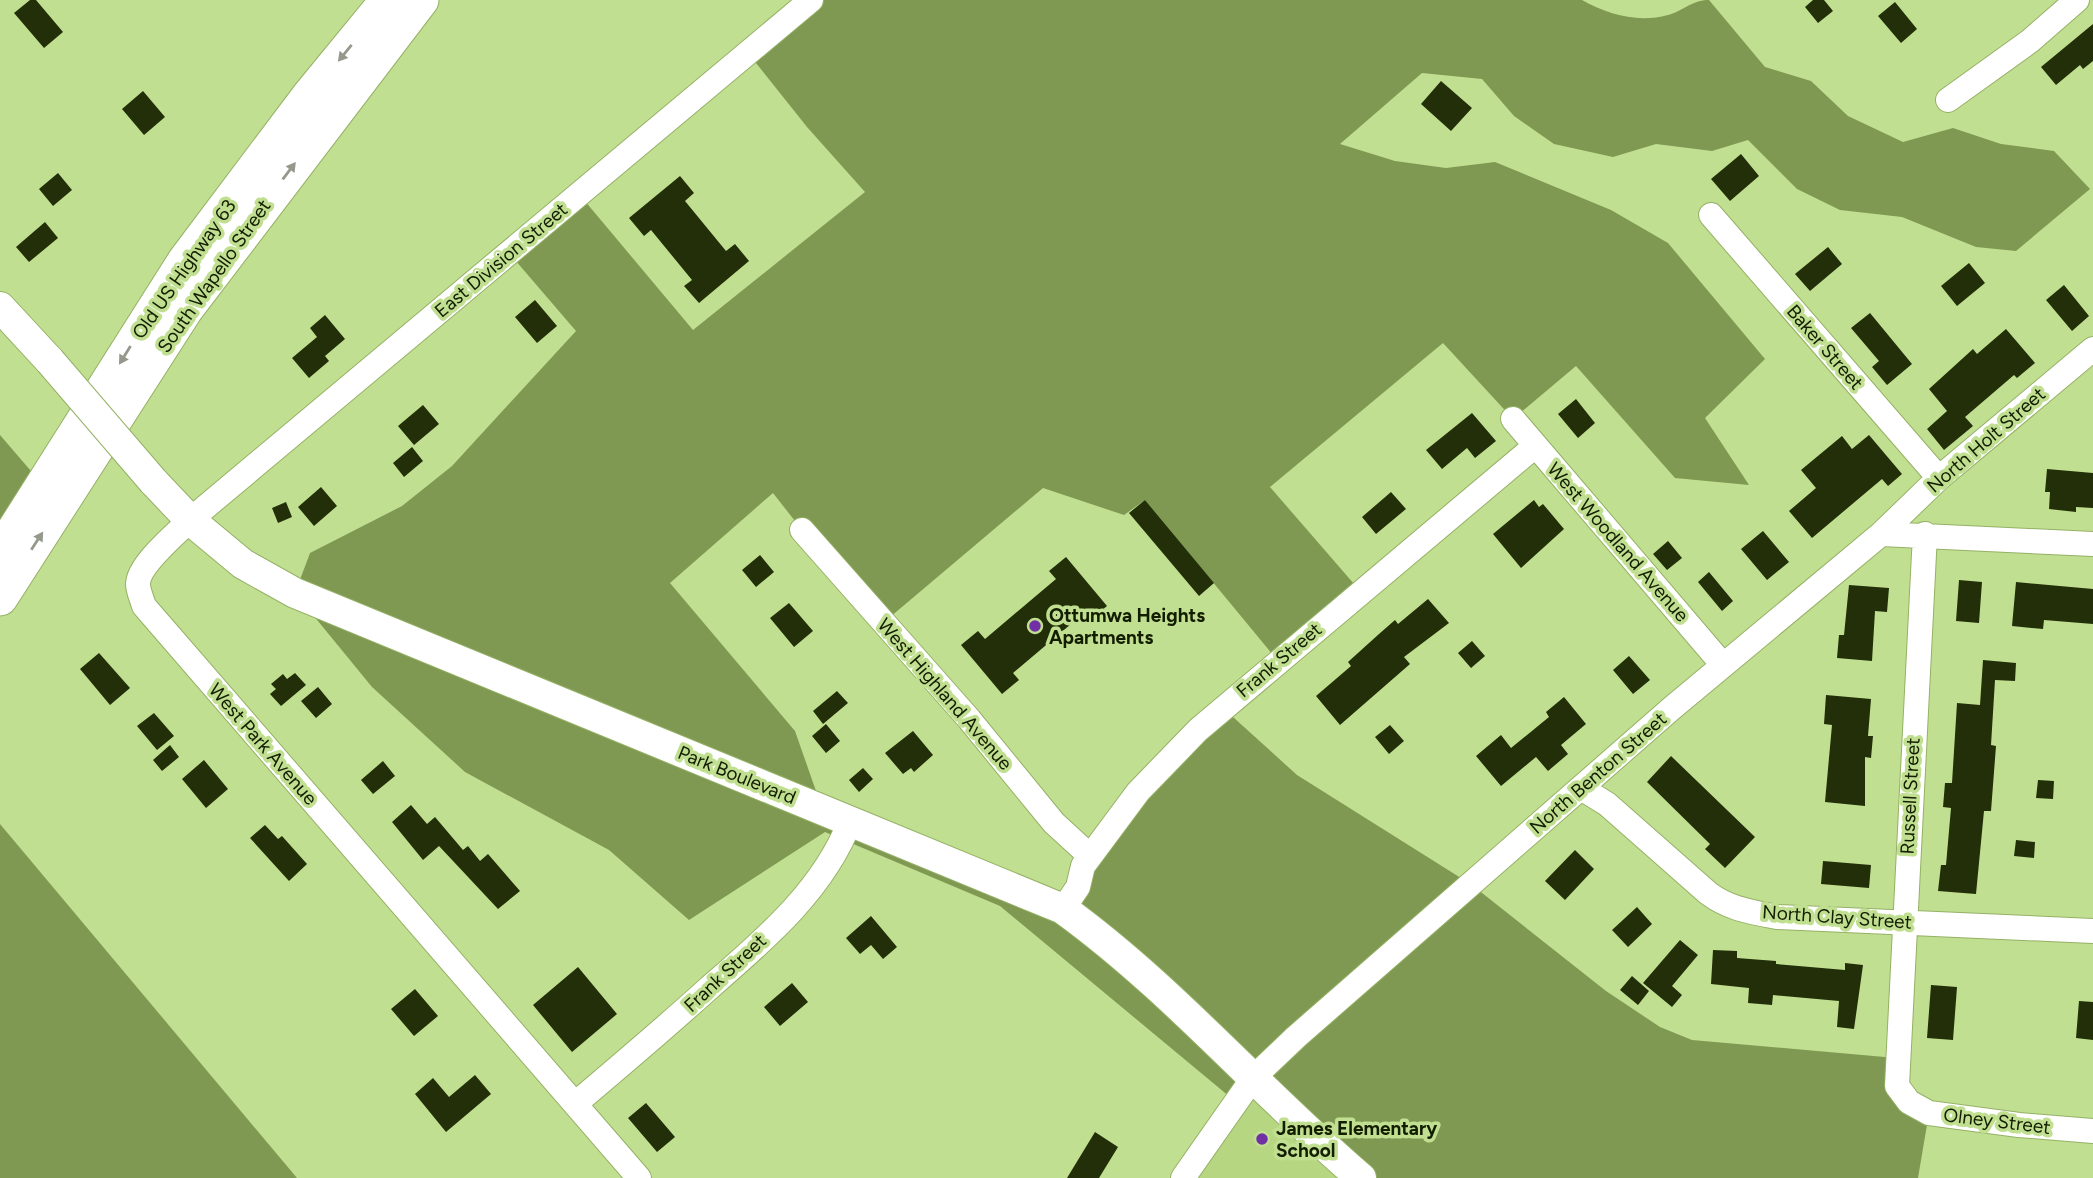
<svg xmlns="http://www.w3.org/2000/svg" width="2093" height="1178" font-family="Figtree,sans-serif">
  <rect width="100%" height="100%" fill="#c1df91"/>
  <!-- built -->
  <path fill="#b6d681" d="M1253 1078 1361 1178H1183Z"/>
  <!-- forest -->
  <path fill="#7f9953" d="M811 0H1582C1609 15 1638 23 1668 15 1683 11 1692 0 1709 0L1765 67 1811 81 1848 116 1903 142 1953 128 2001 144 2054 151 2090 189 2016 251 1976 247 1902 217 1840 210 1797 189 1748 140 1712 151 1656 144 1613 157 1554 144 1514 116 1482 79 1422 73 1340 144 1395 161 1446 168 1495 162 1611 210 1668 243 1765 359 1705 418 1749 485 1675 478 1576 366 1513 419 1443 343 1270 487 1361 592 1278 661 1145 500 1124 515 1043 488 883 623 802 530 773 493 670 583 795 731 823 811 1063 909 1083 866 1223 708 1297 775 1472 885 1606 991 1660 1027 1692 1040 1896 1058 1897 1086 1929 1113 1918 1178H1361L1253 1079 1236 1102 1000 906 825 832 689 920 609 850 465 772 372 687 295 593 310 553 402 506 452 466 576 331 509 253 579 194 693 330 865 192 807 127 748 53Z
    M0 435 43 485 0 553Z
    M0 824 297 1178H0Z"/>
  <!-- building -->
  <path fill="#222f09" d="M30 0H36L63 32 44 48 14 13Z
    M1813 0H1824L1833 11 1818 23 1805 7Z
    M1895 2 1917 29 1901 43 1878 16Z
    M2093 24V61L2083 69 2080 65 2056 85 2041 67Z
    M1441 81 1472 108 1451 131 1421 104Z
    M143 91 165 117 144 135 122 109Z
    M1741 154 1759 176 1730 201 1711 179Z
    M58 173 72 190 53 206 39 189Z
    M680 176 694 193 685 201 726 251 735 244 749 261 699 303 684 286 692 280 651 230 644 236 629 218Z
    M45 222 58 238 29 262 16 247Z
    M1828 247 1842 264 1810 291 1795 274Z
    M1969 263 1985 283 1957 306 1941 286Z
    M2064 285 2089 316 2072 331 2046 300Z
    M535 300 557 326 537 343 515 317Z
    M1870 313 1912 364 1887 385 1872 367 1879 361 1851 328Z
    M325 315 345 339 325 356 329 361 309 378 292 358 317 337 310 328Z
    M2006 329 2035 363 2017 378 2014 375 1965 417 1973 426 1944 450 1927 429 1947 411 1929 389 1973 349 1977 354Z
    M1576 399 1595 423 1578 438 1558 414Z
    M423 405 439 424 414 445 398 426Z
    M1472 413 1496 441 1475 458 1467 448 1442 469 1426 450Z
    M1869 435 1902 474 1888 486 1882 479 1812 538 1789 511 1816 488 1801 470 1842 436 1852 449Z
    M412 447 423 461 404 477 393 463Z
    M2047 469 2093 473V508L2076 507V512L2049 509 2050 492H2045Z
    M321 487 337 506 314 526 298 507Z
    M1391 492 1406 509 1376 534 1362 517Z
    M1145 500 1214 583 1199 596 1129 513Z
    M1534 500 1539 507 1543 504 1564 529 1521 568 1493 534Z
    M286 502 292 517 278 523 272 508Z
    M1763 531 1789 562 1767 580 1741 549Z
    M1668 541 1682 558 1667 570 1653 554Z
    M760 555 774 572 756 587 742 570Z
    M1066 557 1107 606 1090 620 1084 613 1013 673 1019 680 1002 694 961 645 978 631 985 639 1056 579 1049 571Z
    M1709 572 1733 601 1722 611 1698 582Z
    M1959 580 1982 582 1979 623 1956 621Z
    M2016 582 2093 589V624L2044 620 2043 629 2012 626Z
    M1849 585 1889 588 1887 612 1875 611 1872 661 1837 658 1839 635H1844Z
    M1428 599 1449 623 1404 657 1410 664 1340 725 1316 696 1351 666 1348 662 1379 634 1395 620 1398 624Z
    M789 603 813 631 794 647 770 618Z
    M1472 641 1485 656 1471 668 1458 653Z
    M99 653 130 688 110 705 80 669Z
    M1629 656 1650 680 1633 694 1613 670Z
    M1983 660 2016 663 2015 681 1995 680 1991 745 1996 746 1991 811H1984L1976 894 1938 891 1941 865H1946L1951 808 1943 807 1945 783H1952L1957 703 1980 705Z
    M295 673 306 685 281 706 270 694 276 689 271 684 283 674 287 679Z
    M318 687 332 704 316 718 301 701Z
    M837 691 848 703 823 724 813 711Z
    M1826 695 1871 699 1868 736H1873L1871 758 1865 757V806L1825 802 1832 725 1824 724Z
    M1564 697 1586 724 1561 745 1568 754 1548 771 1536 757 1501 786 1476 756 1501 735 1511 748 1549 717 1546 712Z
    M154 713 174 736 157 750 137 726Z
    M826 724 840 741 826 753 812 736Z
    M1390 725 1404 741 1389 754 1375 737Z
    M913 731 933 755 914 772 911 768 903 774 885 753Z
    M170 745 179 757 162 771 153 760Z
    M1671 756 1755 837 1725 868 1705 849 1710 844 1647 782Z
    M204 760 228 789 206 808 182 779Z
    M383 761 395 776 373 794 361 780Z
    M863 768 873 779 859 792 849 780Z
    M2038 780 2054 781 2053 799 2036 798Z
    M411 805 427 824 435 817 463 850 468 846 480 861 488 854 520 891 498 909 439 846 423 860 392 822Z
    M265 825 278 839 282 836 307 864 289 881 250 838Z
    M2016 840 2035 842 2034 858 2014 856Z
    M1575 850 1594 869 1565 900 1545 881Z
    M1823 861 1871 865 1869 888 1821 884Z
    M1637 907 1652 924 1628 947 1612 930Z
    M871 916 897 947 883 959 871 945 860 954 846 938Z
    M1680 940 1698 955 1672 986 1682 995 1672 1007 1643 983Z
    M1713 950 1737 951V958L1776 961V964L1845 970V963L1863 965 1854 1029 1837 1027 1839 1001 1773 995 1772 1005 1748 1003 1749 988 1711 984Z
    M578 967 617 1014 572 1052 533 1005Z
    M1632 976 1649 991 1638 1005 1620 990Z
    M792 983 808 1002 780 1026 764 1007Z
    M1931 985 1957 987 1953 1040 1927 1038Z
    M415 989 438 1016 414 1036 391 1009Z
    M2079 1001 2093 1002V1040L2076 1038Z
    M475 1075 491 1094 446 1132 415 1094 433 1078 449 1097Z
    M646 1103 675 1137 657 1152 628 1118Z
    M1095 1132 1118 1147 1099 1178H1067Z"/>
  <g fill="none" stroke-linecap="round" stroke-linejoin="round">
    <!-- minor casing -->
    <g stroke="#95b165" stroke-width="26">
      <path id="minor" d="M1948 100 2030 41 2077 0
        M1711 215 1939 478
        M1513 419 1723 665
        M802 530 969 719 1054 823 1090 856
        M1881 534 1939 478 2093 349
        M1925 534 1897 1086 1909 1102 1929 1113 2019 1125 2093 1131
        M1581 788 1607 804 1708 893C1729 909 1751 912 1777 917L2093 931
        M1063 909 1078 887 1083 866 1138 792 1198 730 1535 446
        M575 1104C620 1066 665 1028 709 988 763 941 824 890 850 821
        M639 1178 144 606C142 599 138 591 138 584 138 565 177 533 190 520L811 0
        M1183 1178 1253 1078 1296 1037 1672 708 1881 534 2093 544"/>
    </g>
    <!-- major casing -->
    <g stroke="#95b165" stroke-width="32">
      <path id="major" d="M0 307 50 361
        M153 481 190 520 243 564 295 593 1063 909C1172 988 1259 1091 1361 1178"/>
    </g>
    <!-- highway casing -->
    <g stroke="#95b165" stroke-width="37">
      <path id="highway" d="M0 553 185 261 310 95 388 0
        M0 598 185 310 421 0"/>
    </g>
    <!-- minor -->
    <use href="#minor" stroke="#fff" stroke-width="24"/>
    <!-- major -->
    <use href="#major" stroke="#fff" stroke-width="30"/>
    <!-- highway -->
    <use href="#highway" stroke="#fff" stroke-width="35"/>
    <!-- major-bridge casing -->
    <g stroke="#95b165" stroke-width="32" stroke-linecap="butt">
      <path id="major-bridge" d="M50 361 153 481"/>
    </g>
    <!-- major-bridge -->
    <use href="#major-bridge" stroke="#fff" stroke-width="30"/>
  </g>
  <!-- one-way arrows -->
  <defs><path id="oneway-solid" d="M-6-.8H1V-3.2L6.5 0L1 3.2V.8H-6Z" transform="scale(1.75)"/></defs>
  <g fill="#95998c">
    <use href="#oneway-solid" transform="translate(345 53) rotate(129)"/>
    <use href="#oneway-solid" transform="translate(289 171) rotate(-53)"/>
    <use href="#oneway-solid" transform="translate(125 355) rotate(122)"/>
    <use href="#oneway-solid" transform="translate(37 541) rotate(-57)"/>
  </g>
  <!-- markers -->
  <g fill="#7130a4" stroke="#c1df91" stroke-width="2.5">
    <circle cx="1035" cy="626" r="7"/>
    <circle cx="1262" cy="1139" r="7"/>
  </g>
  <g text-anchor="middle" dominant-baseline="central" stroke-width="7" stroke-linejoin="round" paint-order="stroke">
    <!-- street labels -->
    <g font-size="19" fill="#131d00" stroke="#c1df91">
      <text transform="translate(501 260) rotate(-40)">East Division Street</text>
      <text transform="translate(184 269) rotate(-55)">Old US Highway 63</text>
      <text transform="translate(214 276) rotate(-55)">South Wapello Street</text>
      <text transform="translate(1825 347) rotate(49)">Baker Street</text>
      <text transform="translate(1986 440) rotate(-41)">North Holt Street</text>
      <text transform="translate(1618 542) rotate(49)">West Woodland Avenue</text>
      <text transform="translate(1279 660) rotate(-40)">Frank Street</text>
      <text transform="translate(945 694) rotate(49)">West Highland Avenue</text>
      <text transform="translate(263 744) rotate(49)">West Park Avenue</text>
      <text transform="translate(1598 773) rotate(-41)">North Benton Street</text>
      <text transform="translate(737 775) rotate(22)">Park Boulevard</text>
      <text transform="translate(1910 796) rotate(-87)">Russell Street</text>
      <text transform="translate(1837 917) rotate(4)">North Clay Street</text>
      <text transform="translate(725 973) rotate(-43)">Frank Street</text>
      <text transform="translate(1997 1121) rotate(7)">Olney Street</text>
    </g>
    <!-- poi labels -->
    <g font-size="19" font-weight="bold" fill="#131d00" stroke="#c1df91" text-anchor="start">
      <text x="1049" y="615">Ottumwa Heights<tspan x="1049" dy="22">Apartments</tspan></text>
      <text x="1276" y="1128">James Elementary<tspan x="1276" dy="22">School</tspan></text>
    </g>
  </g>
</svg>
